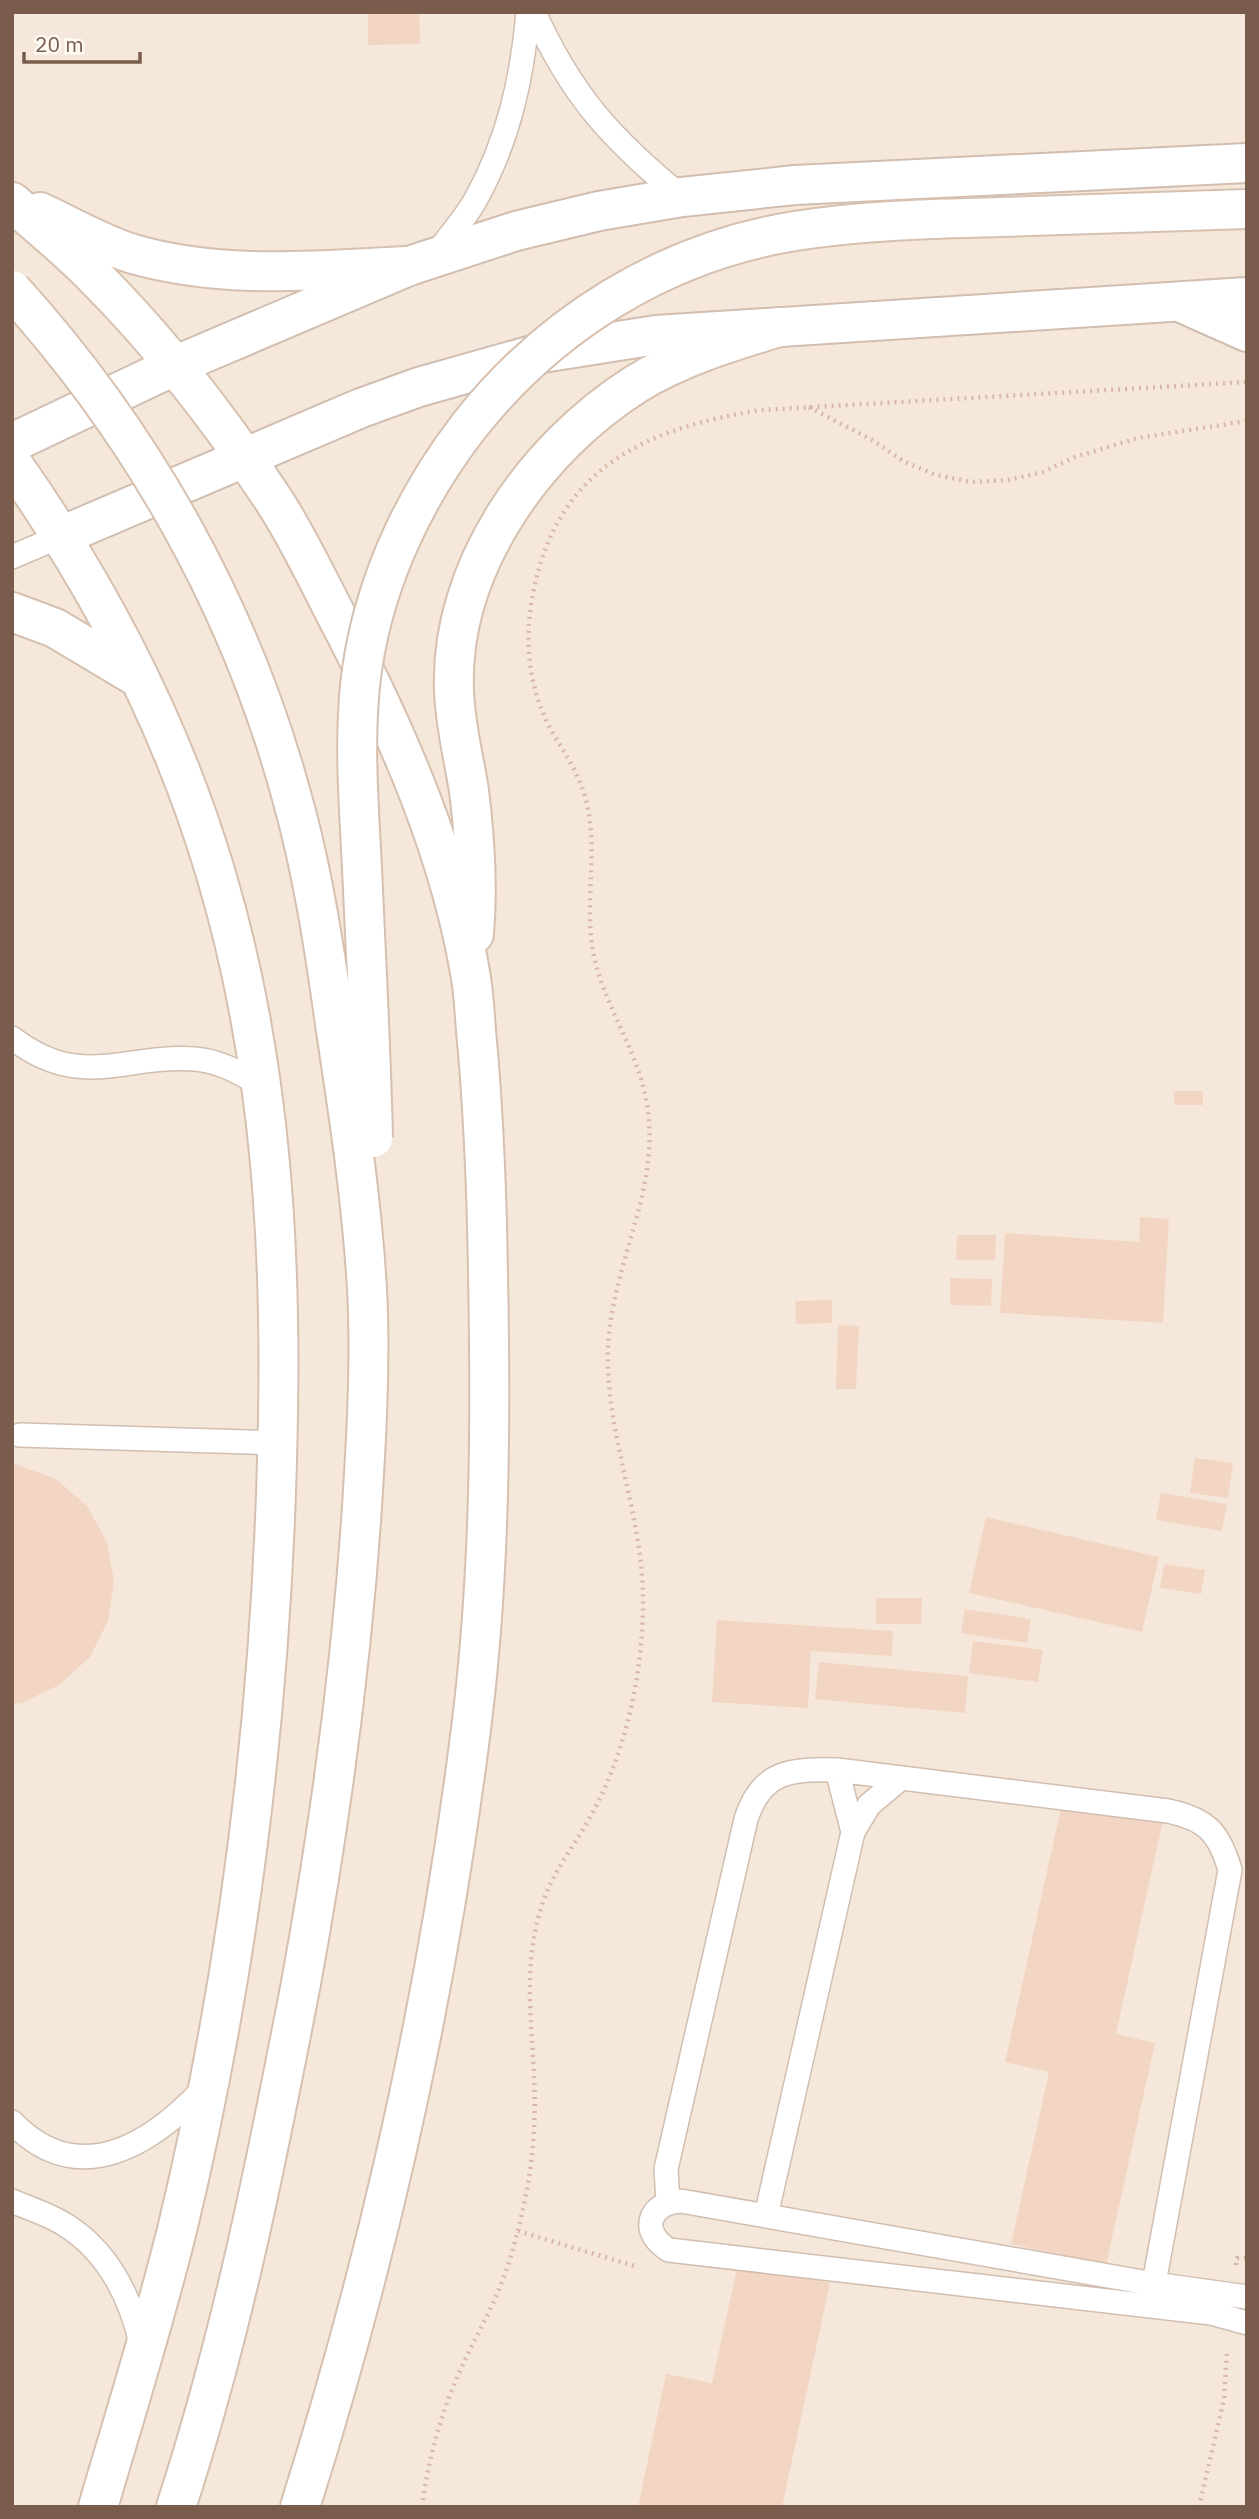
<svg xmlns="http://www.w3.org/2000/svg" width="1259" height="2519" font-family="'IBM Plex Sans',sans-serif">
  <rect width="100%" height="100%" fill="#fdf6ec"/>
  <!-- residential -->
  <path fill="#f5e8da" d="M12 12H1247V2507H12Z"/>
  <!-- building -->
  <path fill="#f3d5c3" d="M368 12H419L420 44 368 45Z
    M1174 1091H1203V1105H1174Z
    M1140 1217 1169 1219 1163 1323 1000 1313 1005 1233 1139 1242Z
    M957 1235H996L995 1260H956Z
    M950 1278 992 1279 991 1306 950 1305Z
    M832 1300V1323L796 1324 795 1301Z
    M838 1325 859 1326 856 1389H836Z
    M1195 1458 1233 1463 1228 1498 1190 1493Z
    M12 1463 56 1479 87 1506 107 1542 114 1581 108 1621 90 1657 59 1685 22 1703 12 1704Z
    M1161 1493 1227 1504 1222 1531 1156 1520Z
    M986 1517 1159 1557 1142 1632 969 1593Z
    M1164 1564 1205 1570 1201 1594 1160 1588Z
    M876 1598H922L921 1624H876Z
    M965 1609 1031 1619 1027 1643 961 1633Z
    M717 1620 893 1631 892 1656 811 1651 808 1708 712 1702Z
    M973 1641 1043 1650 1038 1682 969 1673Z
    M819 1662 968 1676 965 1713 815 1699Z
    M1063 1799 1163 1820 1116 2034 1155 2043 1106 2265 1011 2244 1049 2072 1005 2062Z
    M738 2263 830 2283 782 2507H638L666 2374 712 2383Z"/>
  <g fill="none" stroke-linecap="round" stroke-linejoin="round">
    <!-- service casing -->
    <g stroke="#d1beb0" stroke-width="26">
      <path id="service" d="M534 12C571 95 612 140 682 197
        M435 256C448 237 465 219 476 199 509 139 522 79 528 12
        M12 557 61 536
        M12 1038C81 1091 123 1054 195 1059 220 1061 240 1073 261 1085
        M20 1435 278 1443
        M837 1770 853 1832
        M12 2122C78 2191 151 2145 204 2088
        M12 2201C30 2209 51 2215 67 2226 108 2252 131 2298 141 2344
        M668 2202 666 2169 746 1819C762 1770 791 1769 837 1770L1168 1811C1206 1819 1219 1832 1230 1870L1150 2305
        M766 2216 853 1832 869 1805 901 1778
        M1247 2297 1154 2284 681 2201C647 2203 640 2233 669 2250L1211 2313 1247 2323"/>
    </g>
    <!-- tertiary casing -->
    <g stroke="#d1beb0" stroke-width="42">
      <path id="tertiary" d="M1184 304 1247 332
        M12 443 174 366 409 266 516 231 599 211 682 197 795 185 1247 163
        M61 536 361 408 419 387 536 354 656 335 1247 297"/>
    </g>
    <!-- secondary casing -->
    <g stroke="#d6c0b0" stroke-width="42">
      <path id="secondary" d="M12 202C40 227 69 250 95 277 161 343 221 421 273 499 300 540 321 587 344 630 400 739 451 856 471 978 475 1002 475 1028 478 1052 484 1126 487 1201 488 1275 491 1423 490 1574 472 1721 439 1987 381 2251 300 2507
        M40 212C70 226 101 244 133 254 224 280 316 270 409 266
        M12 463C100 588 171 724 215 871 273 1063 283 1262 277 1461 270 1721 238 1977 177 2230 154 2323 125 2415 98 2507
        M12 612 55 628 137 677
        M474 934C478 887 475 838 469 791 464 758 455 725 454 691 449 568 535 448 636 384 680 357 730 342 779 327
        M176 2507C232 2336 267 2159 301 1983"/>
    </g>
    <!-- path -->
    <path stroke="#d9b8a5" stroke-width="4.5" stroke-dasharray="2 5" stroke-linecap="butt" d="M809 407 874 441 903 461 936 475 972 482 1008 480 1043 472 1075 457 1138 438 1247 421
      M518 2231 638 2267
      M1236 2265 1237 2258H1247
      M422 2507C428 2461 440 2416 459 2373 473 2341 491 2312 503 2279 514 2250 521 2220 527 2189 534 2152 536 2112 534 2074 531 2015 523 1960 543 1902 553 1872 572 1849 588 1821 624 1758 641 1683 643 1611 646 1521 605 1437 608 1348 611 1270 655 1199 649 1121 645 1057 602 1008 592 946 585 895 599 846 585 796 578 773 566 755 554 735 528 691 523 638 534 589 559 466 648 428 761 410L1247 382
      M1199 2507 1224 2399 1227 2350"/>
    <!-- service -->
    <use href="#service" stroke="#fff" stroke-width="23"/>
    <!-- tertiary -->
    <use href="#tertiary" stroke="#fff" stroke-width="38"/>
    <!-- secondary -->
    <use href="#secondary" stroke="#fff" stroke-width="38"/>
    <!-- secondary-bridge casing -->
    <g stroke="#d6c0b0" stroke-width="42" stroke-linecap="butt">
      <path id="secondary-bridge" d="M12 290C143 435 239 605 291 794 313 871 325 952 336 1031 349 1116 362 1203 367 1289 371 1366 366 1445 361 1522 350 1677 329 1830 301 1983
        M373 1138C371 1048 366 958 362 868 359 808 354 747 360 686 370 591 411 501 469 426 550 323 665 252 795 231 863 220 932 219 1001 217 1083 214 1165 212 1247 209"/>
    </g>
    <!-- secondary-bridge -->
    <use href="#secondary-bridge" stroke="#fff" stroke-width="38"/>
  </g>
  <!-- border -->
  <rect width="1259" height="2519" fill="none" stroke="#7a5c4d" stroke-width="28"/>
  <!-- scale -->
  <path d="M24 52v10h116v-10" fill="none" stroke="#7a5c4d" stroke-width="3.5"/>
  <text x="35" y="52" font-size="21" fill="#7a5c4d" stroke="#fffaf3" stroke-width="5" paint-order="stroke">20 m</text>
</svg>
